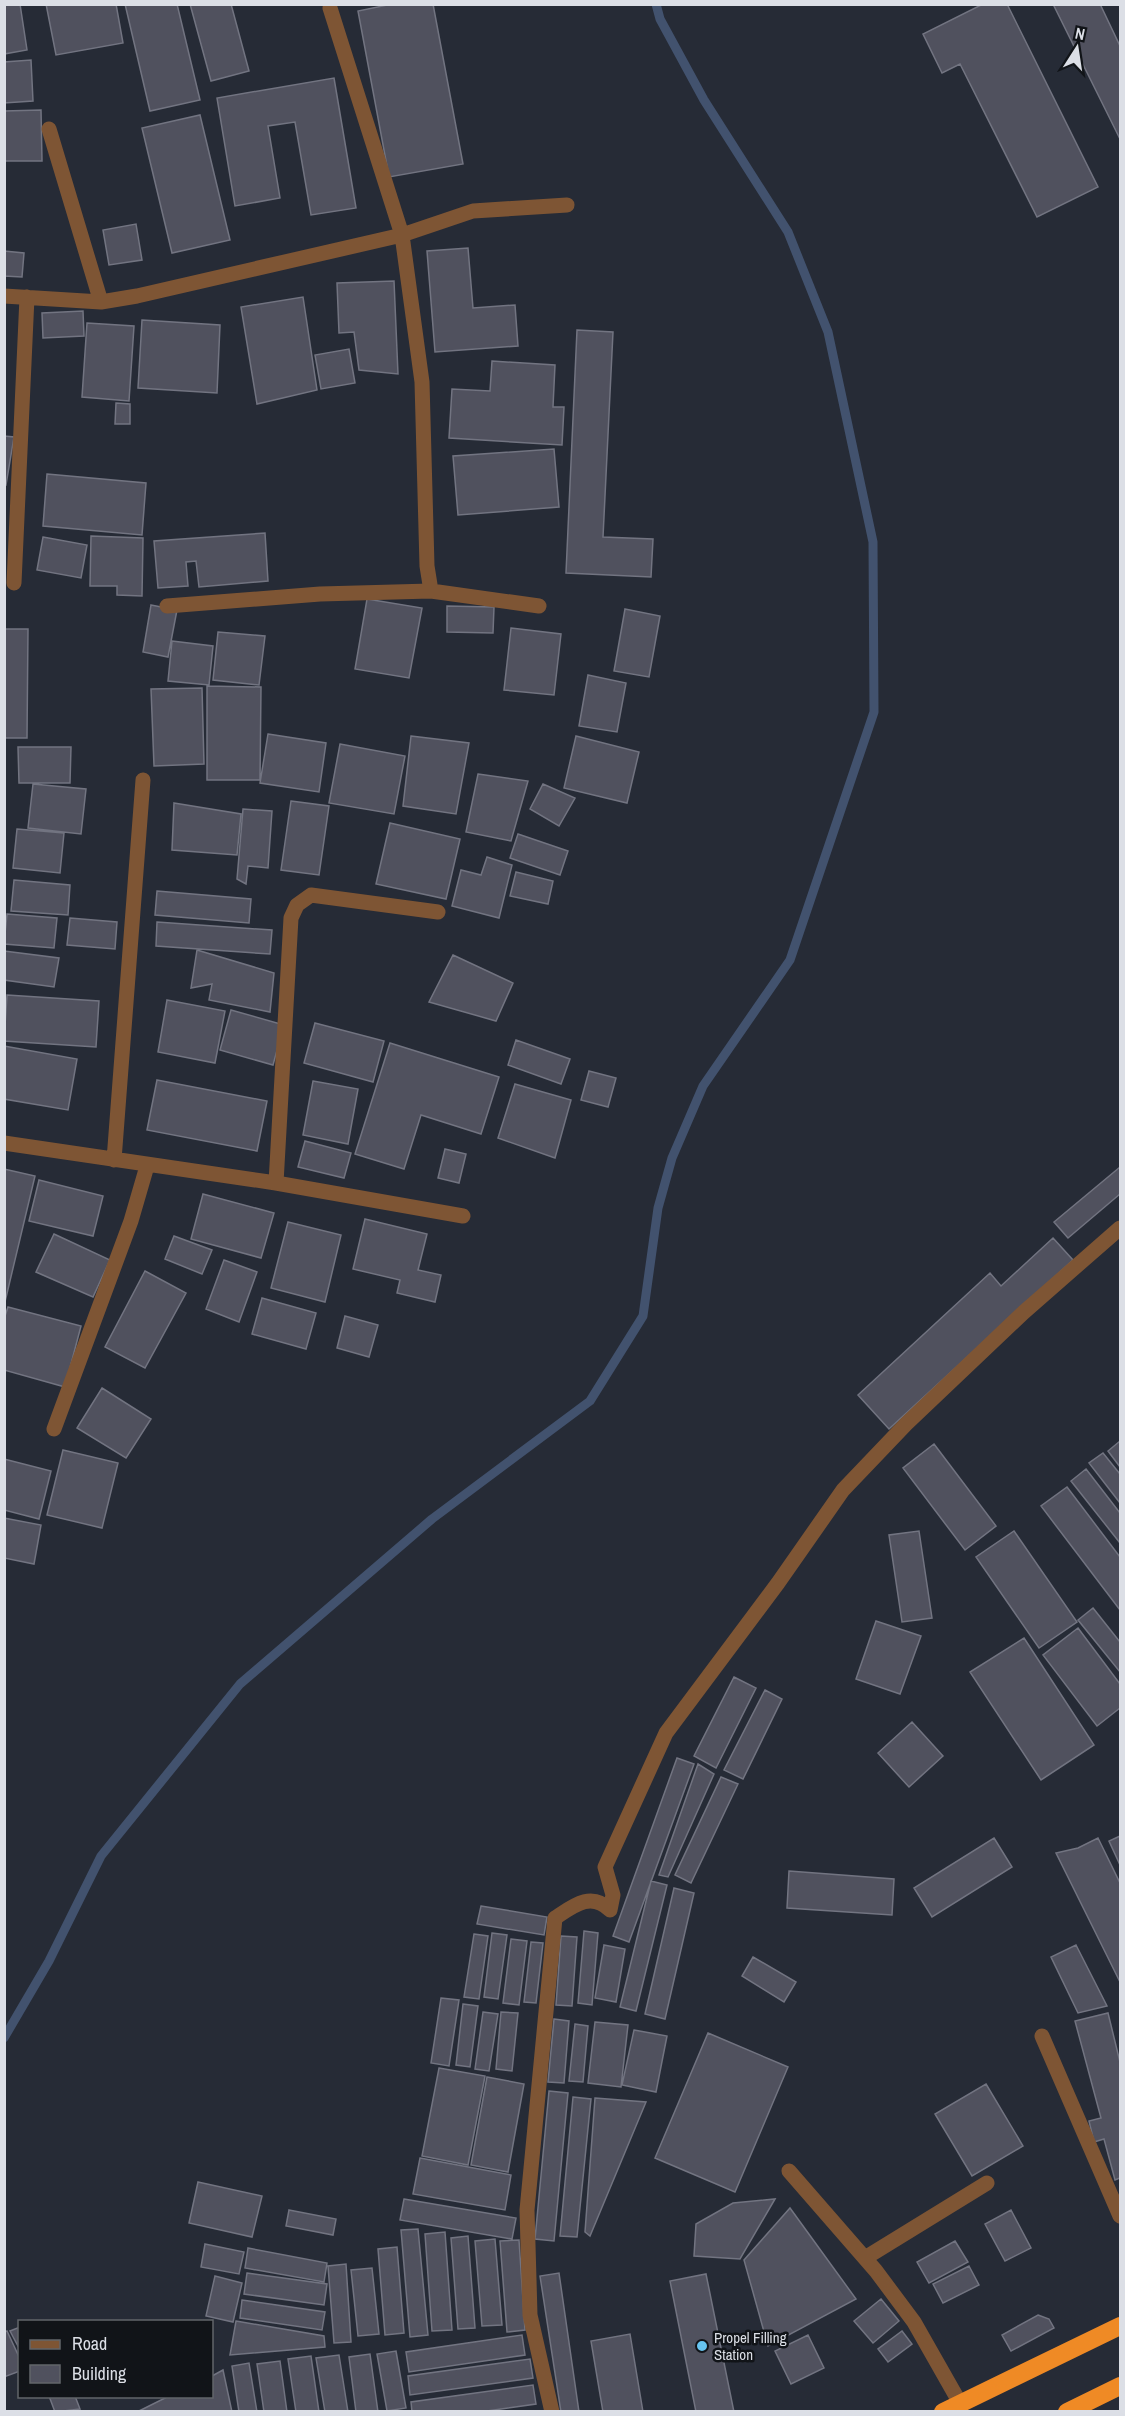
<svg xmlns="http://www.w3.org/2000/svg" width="1125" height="2416" font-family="'Archivo Narrow',sans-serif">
  <rect width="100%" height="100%" fill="#262b36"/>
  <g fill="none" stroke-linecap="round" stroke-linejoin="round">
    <!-- stream -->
    <path stroke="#42526e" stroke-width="9" d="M4 2038 49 1961 101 1856 240 1684 432 1519 590 1401 643 1316 658 1208 672 1158 703 1086 790 960 874 712 873 542 828 332 788 232 704 100 660 19 656 4"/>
  </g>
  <!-- building -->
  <path fill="#50515e" stroke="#727481" stroke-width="1.5" d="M20 4 27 50 4 54V5Z
    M46 4H116L123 43 56 55Z
    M125 4H177L200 100 150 111Z
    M190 4H231L249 71 211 81Z
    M392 4H433L463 164 389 177 358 11Z
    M983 4H1007L1098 187 1037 217 960 64 942 73 923 34Z
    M1053 4H1100L1120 46V139Z
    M31 60 33 101 4 103V62Z
    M334 78 356 208 311 215 295 122 268 126 280 198 235 206 217 98Z
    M41 110 42 161H4V111Z
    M200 115 230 240 172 253 142 128Z
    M136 224 142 260 109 265 103 230Z
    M468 248 473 308 515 305 518 346 435 352 427 251Z
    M4 251 24 253 22 277 4 276Z
    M394 281 398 374 359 370 354 332 339 333 337 283Z
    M303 297 317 390 257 404 241 307Z
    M83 311 84 336 43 338 42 313Z
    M142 320 220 325 217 393 138 388Z
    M87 323 134 326 129 401 82 397Z
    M577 330 613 332 603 537 653 539 651 577 566 573Z
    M349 349 355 383 321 389 315 355Z
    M492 361 555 365 553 407H564L562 445 449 438 452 389 490 391Z
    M116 403 130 404V424H115Z
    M4 436 14 437 6 485 4 484Z
    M554 449 559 507 458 515 453 456Z
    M47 474 146 483 142 535 43 526Z
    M265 533 268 581 199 587 196 561 186 562 188 586 158 588 154 541Z
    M91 536 143 538 142 596 117 595V586H90Z
    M43 537 87 545 81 578 37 570Z
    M367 599 422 608 409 678 355 669Z
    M151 605 177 610 168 657 143 652Z
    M447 606 494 607 493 633 447 632Z
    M625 609 660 616 649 677 614 671Z
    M511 628 561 634 554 695 504 690Z
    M4 629H28L27 738H4Z
    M218 632 265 636 259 685 213 680Z
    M172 641 213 646 209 685 168 681Z
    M588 675 626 683 617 732 579 726Z
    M207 686 261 687 260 780H207Z
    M202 688 204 764 154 766 151 689Z
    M268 734 326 743 319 792 260 783Z
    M411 736 469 743 456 814 403 806Z
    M576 736 639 752 627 803 564 788Z
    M340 744 405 756 394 814 329 803Z
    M18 747H71L70 783H19Z
    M478 774 528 781 511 841 466 832Z
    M33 784 86 789 81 834 28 828Z
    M543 784 575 798 559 826 530 809Z
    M291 801 329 806 319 875 281 870Z
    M174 803 241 814 237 855 172 850Z
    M243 809 272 811 268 868 248 866 246 884 237 879Z
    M390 823 460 839 446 899 376 884Z
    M17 829 64 833 60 873 13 868Z
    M518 834 568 851 560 875 510 858Z
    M487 857 512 865 499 918 452 906 461 870 481 875Z
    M516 872 553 881 548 904 510 896Z
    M14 880 70 885 68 915 11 911Z
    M157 891 251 899 249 923 155 915Z
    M7 914 57 918 54 948 4 944Z
    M70 918 117 922 115 949 67 945Z
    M157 922 272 930 270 954 156 946Z
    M197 950 274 973 270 1012 209 1000 212 984 191 988Z
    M4 951 59 958 54 987 4 980Z
    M453 955 513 983 496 1021 429 1002Z
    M7 995 99 1001 96 1047 4 1041Z
    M167 1000 225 1011 215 1063 158 1052Z
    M231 1010 284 1025 273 1065 220 1050Z
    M315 1023 384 1041 373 1082 304 1063Z
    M516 1040 570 1059 561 1084 508 1065Z
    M390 1043 499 1077 481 1134 421 1115 404 1169 355 1154Z
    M4 1046 77 1059 68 1110 4 1099Z
    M589 1071 616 1078 608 1107 581 1100Z
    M157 1080 267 1101 257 1151 147 1130Z
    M313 1081 358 1089 348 1144 303 1135Z
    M515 1084 571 1100 555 1158 498 1138Z
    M305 1141 351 1153 344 1178 298 1167Z
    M445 1149 466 1154 459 1183 438 1178Z
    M1120 1167V1194L1068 1238 1054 1222Z
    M4 1169 35 1176 4 1306Z
    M39 1180 103 1196 93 1236 29 1221Z
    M203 1194 274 1213 261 1258 191 1239Z
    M365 1219 427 1234 418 1270 441 1275 435 1302 397 1293 400 1280 353 1269Z
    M288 1222 341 1235 325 1302 271 1288Z
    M54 1234 110 1260 93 1297 36 1272Z
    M174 1236 212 1250 202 1274 165 1259Z
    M1053 1238 1073 1260 889 1429 858 1395 990 1273 1001 1286Z
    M224 1260 257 1272 239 1322 206 1309Z
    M145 1271 186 1293 145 1368 105 1347Z
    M262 1298 316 1313 306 1349 252 1334Z
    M8 1307 81 1326 65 1387 4 1370V1319Z
    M345 1316 378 1325 369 1357 337 1348Z
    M102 1388 151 1419 126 1458 77 1428Z
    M1120 1441V1467L1108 1451Z
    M934 1444 996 1526 965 1550 903 1468Z
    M63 1450 118 1463 102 1528 47 1515Z
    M1103 1453 1120 1474V1503L1089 1463Z
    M4 1459 51 1471 39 1519 4 1510Z
    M1086 1469 1120 1513V1543L1071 1481Z
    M1067 1487 1120 1557V1610L1041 1506Z
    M4 1518 41 1525 34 1564 4 1558Z
    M919 1531 932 1618 902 1622 889 1535Z
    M1014 1531 1077 1622 1039 1648 976 1557Z
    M1093 1608 1120 1642V1672L1078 1620Z
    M876 1621 921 1636 900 1694 856 1679Z
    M1078 1628 1120 1684V1708L1097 1726 1043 1655Z
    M1024 1638 1094 1745 1041 1780 970 1672Z
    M734 1677 756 1688 716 1768 694 1756Z
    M765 1690 782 1699 743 1779 724 1770Z
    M912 1722 943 1756 909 1787 878 1753Z
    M677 1758 694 1764 629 1942 613 1936Z
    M698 1764 714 1774 668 1877 659 1875Z
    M721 1777 738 1784 691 1883 675 1875Z
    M1120 1836V1865L1109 1841Z
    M994 1838 1012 1867 932 1917 914 1888Z
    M1098 1838 1120 1883V1982L1056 1853 1078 1848Z
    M789 1871 894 1879 892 1915 787 1908Z
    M651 1881 667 1885 636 2011 620 2007Z
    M674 1888 694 1893 665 2019 645 2014Z
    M481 1906 547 1917 544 1935 477 1924Z
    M584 1931 598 1933 592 2005 578 2003Z
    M492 1933 507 1935 498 1999 484 1997Z
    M474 1934 488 1936 479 1999 464 1997Z
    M561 1936 577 1937 572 2006 556 2005Z
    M511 1939 527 1941 519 2005 503 2003Z
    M531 1942 543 1943 536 2003 524 2002Z
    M604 1945 625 1949 616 2002 595 1998Z
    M1076 1945 1107 2006 1078 2013 1051 1957Z
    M753 1957 796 1982 784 2002 742 1976Z
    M441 1998 459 2000 449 2066 431 2063Z
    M463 2004 478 2006 470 2067 456 2065Z
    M483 2012 498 2014 489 2071 475 2069Z
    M501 2012 518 2013 512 2071 496 2069Z
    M1108 2013 1120 2062V2178L1115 2180 1104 2139 1094 2142 1089 2121 1101 2118 1075 2021Z
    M554 2019 569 2021 564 2083 548 2082Z
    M595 2022 628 2025 621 2087 588 2083Z
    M575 2024 588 2026 583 2082 569 2081Z
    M634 2030 667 2036 656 2092 622 2085Z
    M708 2033 788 2067 735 2192 655 2158Z
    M439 2068 485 2076 468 2165 422 2156Z
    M487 2077 524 2084 508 2172 471 2165Z
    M986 2084 1023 2146 972 2176 935 2114Z
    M549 2091 568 2093 554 2241 535 2239Z
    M573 2097 591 2099 577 2237 560 2236Z
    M595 2098 646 2102 590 2236 585 2232Z
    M420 2158 511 2175 505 2210 413 2194Z
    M198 2182 262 2196 252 2237 189 2223Z
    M404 2199 516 2218 512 2239 400 2220Z
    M775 2199 740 2259 694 2256 696 2224 733 2203Z
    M790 2208 856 2299 768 2346 744 2260Z
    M289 2210 336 2219 333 2235 286 2226Z
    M1011 2210 1031 2248 1005 2261 985 2224Z
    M418 2229 428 2335 410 2337 401 2230Z
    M445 2232 452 2330 432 2331 425 2234Z
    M468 2236 475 2328 458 2329 451 2238Z
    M495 2239 502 2325 482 2326 475 2241Z
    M519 2240 525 2330 507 2332 500 2241Z
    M955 2241 968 2262 929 2283 917 2262Z
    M205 2244 244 2252 239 2274 201 2267Z
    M397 2247 404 2333 385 2335 378 2249Z
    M248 2248 327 2263 324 2282 245 2268Z
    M346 2264 351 2342 334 2343 328 2266Z
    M969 2266 979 2285 943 2303 933 2284Z
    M372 2268 379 2334 358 2336 351 2270Z
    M247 2273 327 2284 324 2305 244 2294Z
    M559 2273 579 2412H561L540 2276Z
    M706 2274 734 2412H696L670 2281Z
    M215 2276 242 2283 233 2322 206 2316Z
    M881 2299 899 2321 873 2343 854 2321Z
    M242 2300 325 2312 322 2330 240 2318Z
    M1038 2315 1049 2319 1054 2328 1011 2351 1002 2335Z
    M236 2321 324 2336 325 2347 230 2355Z
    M20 2327V2350L10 2331Z
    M7 2331 20 2359V2371L4 2377V2332Z
    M902 2331 912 2344 888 2362 878 2349Z
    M630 2334 643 2412H603L591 2341Z
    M522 2335 525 2355 409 2372 406 2352Z
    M808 2335 824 2368 791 2384 775 2351Z
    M396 2351 406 2408 387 2411 377 2354Z
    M370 2354 378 2412H356L349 2357Z
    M339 2355 348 2412H325L316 2358Z
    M311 2356 319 2412H296L288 2359Z
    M530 2359 533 2378 410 2395 408 2376Z
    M280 2361 287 2412H264L257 2364Z
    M249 2363 257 2412H239L232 2366Z
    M223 2370 232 2412H137L169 2396H212V2376Z
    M533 2385 536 2404 480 2412H412L411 2402Z
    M49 2396H75L80 2409 55 2412Z"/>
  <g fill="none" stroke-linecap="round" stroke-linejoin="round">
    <!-- minor -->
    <path stroke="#7e5534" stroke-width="15" d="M330 8 402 235 422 382 427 566 431 591
      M49 129 101 302
      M4 296 101 302 137 296 402 235 473 211 567 205
      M14 583 27 297
      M167 606 320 594 431 591 539 606
      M4 1143 276 1183 463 1216
      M114 1160 143 780
      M276 1183 291 918 297 905 311 895 438 912
      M54 1429 131 1221 147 1166
      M1042 2036 1120 2216
      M789 2171 876 2271 914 2322 960 2403
      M865 2258 987 2183
      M552 2412 530 2315 527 2210 555 1918C573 1906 591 1891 610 1910L613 1895 605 1867 666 1733 778 1583 843 1490 906 1424 1024 1312 1120 1228"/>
    <!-- highway -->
    <path stroke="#ef8a25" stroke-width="18" d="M943 2412 1120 2326
      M1067 2412 1120 2386"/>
  </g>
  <!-- markers -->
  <circle fill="#67c4f0" stroke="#111418" stroke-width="2" cx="702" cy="2346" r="6"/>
  <g text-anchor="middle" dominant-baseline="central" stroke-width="5" stroke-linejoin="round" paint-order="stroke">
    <!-- poi labels -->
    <g font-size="15" fill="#dcdfe6" stroke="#111418" text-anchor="start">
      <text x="714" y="2337">Propel Filling<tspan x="714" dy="17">Station</tspan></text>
    </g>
  </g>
  <!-- border -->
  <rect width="1125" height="2416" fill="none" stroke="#dcdfe6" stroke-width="12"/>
  <!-- legend -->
  <rect x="18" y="2320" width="195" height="78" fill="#111418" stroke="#62656a" stroke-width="1.5"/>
  <rect x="30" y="2340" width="30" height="9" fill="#7e5534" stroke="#62656a" stroke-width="1.5"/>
  <text x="72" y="2350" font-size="18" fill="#dcdfe6">Road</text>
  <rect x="30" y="2365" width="30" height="18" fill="#50515e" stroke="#62656a" stroke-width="1.5"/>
  <text x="72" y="2380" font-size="18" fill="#dcdfe6">Building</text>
  <!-- north arrow -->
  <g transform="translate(1077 48) rotate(12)" stroke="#111418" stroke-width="4.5" paint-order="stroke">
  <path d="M0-4.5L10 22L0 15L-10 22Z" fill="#dcdfe6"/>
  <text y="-9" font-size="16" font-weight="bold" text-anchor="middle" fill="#dcdfe6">N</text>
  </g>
</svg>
